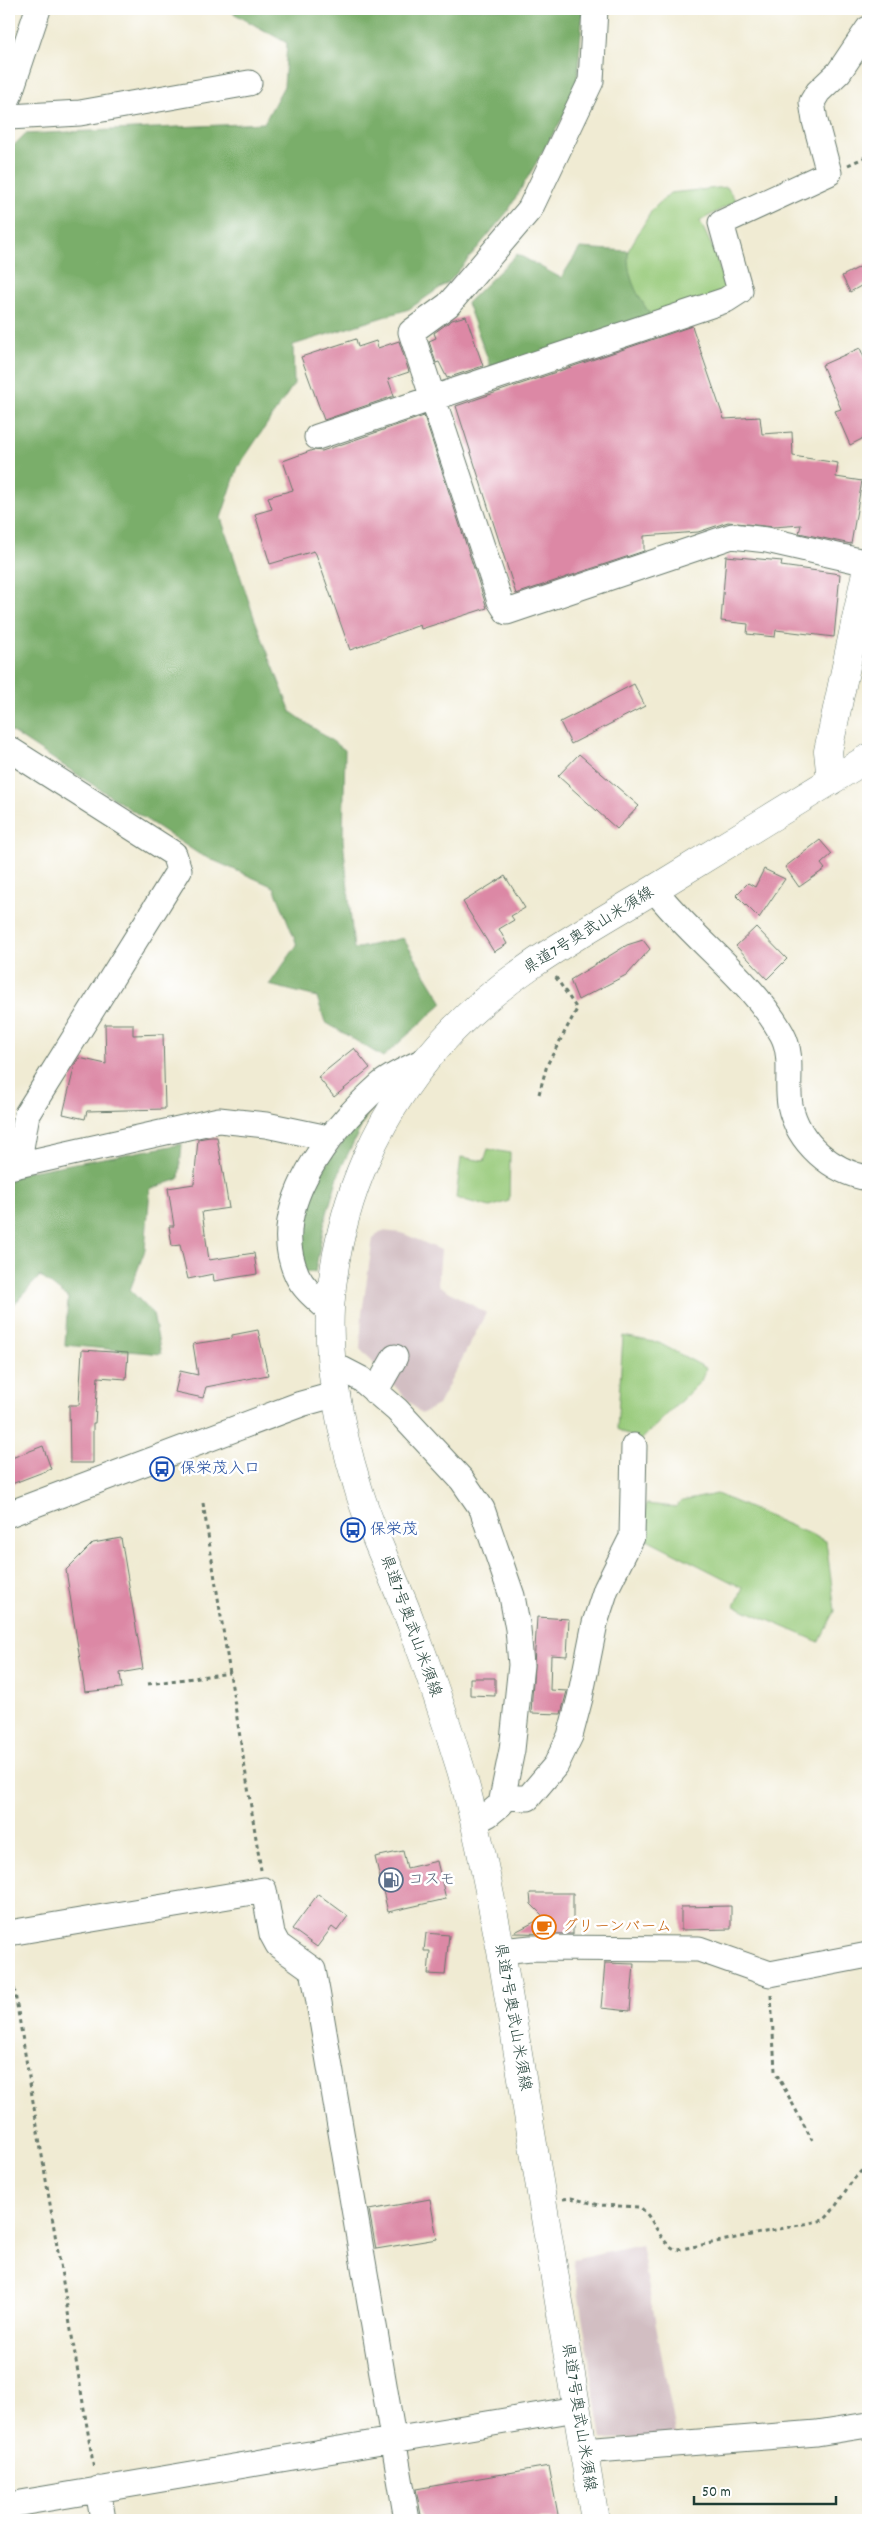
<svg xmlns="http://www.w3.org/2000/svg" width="877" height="2529" font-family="Dekko,'Klee One',sans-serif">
  <rect width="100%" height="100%" fill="#fff"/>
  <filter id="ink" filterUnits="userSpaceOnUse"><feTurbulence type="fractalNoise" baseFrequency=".02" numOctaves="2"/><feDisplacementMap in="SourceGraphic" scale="10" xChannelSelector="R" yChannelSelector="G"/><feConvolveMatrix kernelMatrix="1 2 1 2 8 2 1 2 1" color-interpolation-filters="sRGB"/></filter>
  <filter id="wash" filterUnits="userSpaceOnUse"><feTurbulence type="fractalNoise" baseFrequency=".0096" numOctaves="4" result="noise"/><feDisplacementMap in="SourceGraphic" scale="20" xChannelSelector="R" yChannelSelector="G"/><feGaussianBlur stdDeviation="1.12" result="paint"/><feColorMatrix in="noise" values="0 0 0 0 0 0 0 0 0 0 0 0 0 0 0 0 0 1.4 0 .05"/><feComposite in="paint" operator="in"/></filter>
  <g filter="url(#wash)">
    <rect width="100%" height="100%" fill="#f0ebd3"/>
    <!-- industrial -->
    <path fill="#d2bec2" d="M382 1231 402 1233 441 1250 438 1285 486 1313 438 1405 421 1414 360 1349 362 1313 373 1238Z
      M641 2245 677 2438 602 2439 573 2260Z"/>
    <!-- green -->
    <path fill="#98ca7a" stroke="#5c8457" d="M727 187 736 201 700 221 716 255 726 293 651 316 636 293 627 269 628 251 652 210 670 193Z
      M488 1149 510 1153 509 1201 490 1207 456 1198 461 1157 484 1161Z
      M623 1336 659 1343 706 1368 701 1381 640 1441 617 1429Z
      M717 1494 826 1541 835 1611 819 1642 735 1606 743 1588 641 1536 646 1504 675 1507 682 1501Z"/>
    <!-- forest -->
    <path fill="#7aae6a" stroke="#4c764f" d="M234 9H583L576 95 508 211 450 281 409 309 293 345 294 384 238 467 221 518 255 620 291 712 345 750 343 839 354 949 403 938 443 1003 383 1057 325 1022 317 997 269 985 297 945 274 887 199 854 9 730V150L25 134 264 123 284 86 287 43 233 13Z
      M580 248 628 251C627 279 637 294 651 316L492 370 467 303 517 254 561 278Z
      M369 1111 340 1170 325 1220 315 1272H305C291 1201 325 1162 369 1111Z
      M182 1144 179 1179 150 1189 145 1250 130 1290 153 1314 161 1354 65 1345 68 1298 40 1276 9 1310V1175Z"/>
    <g id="blocks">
      <!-- building -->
      <path fill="#dc88a5" d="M868 263V282L850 292 842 276Z
        M466 316 483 366 447 378 439 362 436 363 429 341 436 338 434 333 452 320Z
        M692 326 724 419 760 417 762 434 792 432 793 456 838 463 836 477 862 481 851 544 799 533 801 525 773 527 728 522 698 532 644 536V551L516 594 456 406Z
        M356 339 358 347 376 341 378 348 399 341 409 372 388 379 394 396 324 420 301 357Z
        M860 348 868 367V436L850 445 835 411 841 409 822 365Z
        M424 416 487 608 421 629 420 625 350 650 316 554 314 551 270 564 255 514 272 509 268 497 293 490 283 461 313 450 322 451Z
        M726 556 782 561 781 566 840 574 834 637 776 630 775 637 747 634 748 624 721 621Z
        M634 684 645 706 571 744 560 722Z
        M579 754 639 806 617 829 558 776Z
        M820 840 832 854 821 864 825 869 799 887 785 867Z
        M764 869 785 879 759 918 736 895 748 883 755 887Z
        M505 876 525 908 511 916 514 920 499 929 507 944 494 952 463 902Z
        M756 927 787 959 767 979 736 946Z
        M643 940 650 949 628 974 578 1000 570 980 627 945Z
        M105 1024H133V1035L163 1034 165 1109 87 1111 85 1119 63 1114 75 1064 79 1058 106 1064Z
        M354 1048 370 1068 334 1097 318 1077Z
        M210 1137H217L229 1208 202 1212 209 1260 254 1253 257 1274 214 1281 213 1274 188 1279 180 1245 172 1246 169 1226H174L168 1188 194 1184 198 1139Z
        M258 1330 268 1375 206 1387 203 1398 175 1392 180 1371 198 1375 193 1344 232 1338V1335Z
        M82 1350 128 1353 126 1379 98 1377 95 1423H93V1463H70L69 1405H79Z
        M43 1446 51 1469 9 1485V1459Z
        M121 1538 143 1669 120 1673 122 1688 85 1692 66 1570 93 1543Z
        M537 1617 569 1619 567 1656 551 1655 550 1690 567 1691 561 1714 531 1713Z
        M470 1678H495V1696L470 1695Z
        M403 1851 407 1868 437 1861 446 1899 388 1912 375 1857Z
        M530 1893H573V1934L513 1933 544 1917 531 1904Z
        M318 1894 348 1916 337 1931 332 1927 317 1947 292 1929Z
        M731 1906V1929L681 1930V1907Z
        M426 1933 449 1935 445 1975 428 1974 430 1951H424Z
        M605 1963 634 1964 630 2011 601 2008Z
        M430 2199 437 2239 376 2249 369 2210Z
        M549 2466 559 2520H422L416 2489Z"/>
    </g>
  </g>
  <g filter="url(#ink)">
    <use href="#blocks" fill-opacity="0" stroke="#687a6c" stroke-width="1"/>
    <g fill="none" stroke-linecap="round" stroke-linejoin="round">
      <!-- minor casing -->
      <g stroke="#687a6c" stroke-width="27">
        <path id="minor" d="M595 9 591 81 530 209 448 305 411 332 500 601 507 612 732 536 767 540 868 563
          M9 96 38 9
          M9 117 80 113 249 83
          M317 437 726 300 740 291 721 223 829 173 815 121 812 102 818 92 839 72 868 29
          M9 749 174 854 179 870 27 1114 18 1165
          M654 889C693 940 750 977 782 1034 794 1056 786 1081 790 1105 798 1143 832 1172 868 1178
          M9 1167 219 1120 266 1125 328 1138
          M330 1311C318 1300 304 1290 297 1275 265 1207 333 1127 380 1085 393 1074 412 1067 427 1059
          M334 1365 361 1379 397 1410 462 1480 482 1509 512 1596 518 1629 521 1665 512 1750 501 1804 489 1814 474 1822
          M375 1392 395 1357
          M9 1514 301 1404 337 1394
          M503 1797 528 1798 556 1765 570 1736 580 1698 595 1623 606 1589 632 1537 634 1446
          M9 1933 264 1890 272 1934 278 1945 313 1970 317 1991 407 2520
          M501 1951 531 1948 699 1949 770 1974 868 1955
          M583 2451 817 2433 868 2425
          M98 2489 103 2520
          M9 2505 576 2409"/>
      </g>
      <!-- major casing -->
      <g stroke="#687a6c" stroke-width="29">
        <path id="major" d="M831 781 828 751 868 563
          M595 2520 501 1951C489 1891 478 1829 461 1770 446 1721 429 1671 411 1623 394 1577 370 1531 357 1484 341 1432 327 1364 330 1309 337 1202 379 1106 453 1030 510 971 584 932 653 890 725 846 796 802 868 758"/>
      </g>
      <!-- path -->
      <path stroke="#687a6c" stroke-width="3" stroke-dasharray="4 4" stroke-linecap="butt" d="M848 165 868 156
        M539 1094 547 1065 577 1009 555 976
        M203 1503 261 1870
        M148 1684 230 1673
        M9 1957 94 2469
        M771 1995 775 2071 812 2140
        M563 2199 571 2198 599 2205 640 2207C655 2219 659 2243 677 2250L824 2220C840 2205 849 2178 868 2166"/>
      <!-- minor -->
      <use href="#minor" stroke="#fff" stroke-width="25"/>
      <!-- major -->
      <use href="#major" stroke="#fff" stroke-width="28"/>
    </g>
  </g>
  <!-- icons -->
  <defs>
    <g id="bus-ring" transform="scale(1.25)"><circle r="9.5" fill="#fff" stroke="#1a4fb4" stroke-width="1.5"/><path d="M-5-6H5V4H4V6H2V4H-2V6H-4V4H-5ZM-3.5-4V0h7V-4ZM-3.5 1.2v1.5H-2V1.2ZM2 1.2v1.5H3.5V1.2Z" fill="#1a4fb4"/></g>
    <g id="fuel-ring" transform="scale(1.25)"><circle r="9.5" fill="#fff" stroke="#5c6f8a" stroke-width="1.5"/><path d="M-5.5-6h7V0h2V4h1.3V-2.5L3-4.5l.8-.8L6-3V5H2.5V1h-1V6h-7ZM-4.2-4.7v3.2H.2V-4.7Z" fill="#5c6f8a"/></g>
    <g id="cafe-ring" transform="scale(1.25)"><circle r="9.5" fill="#fff" stroke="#e8710a" stroke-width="1.5"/><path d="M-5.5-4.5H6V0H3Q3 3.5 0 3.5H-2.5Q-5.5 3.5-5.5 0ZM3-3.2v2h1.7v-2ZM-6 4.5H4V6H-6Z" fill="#e8710a"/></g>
  </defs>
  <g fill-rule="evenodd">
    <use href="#bus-ring" x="162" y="1469"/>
    <use href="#bus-ring" x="353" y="1530"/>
    <use href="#fuel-ring" x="391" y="1880"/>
    <use href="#cafe-ring" x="544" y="1927"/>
  </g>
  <g text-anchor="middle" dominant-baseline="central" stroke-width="5" stroke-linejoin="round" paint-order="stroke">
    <!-- street labels -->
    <g font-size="16" fill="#1f3d34" stroke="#fff">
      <text transform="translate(589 931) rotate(-32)">県道7号奥武山米須線</text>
      <text transform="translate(410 1626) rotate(70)">県道7号奥武山米須線</text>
      <text transform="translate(512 2017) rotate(80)">県道7号奥武山米須線</text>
      <text transform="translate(578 2417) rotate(81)">県道7号奥武山米須線</text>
    </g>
    <!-- transit labels -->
    <g font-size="16" fill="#164399" stroke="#fff" text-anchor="start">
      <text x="180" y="1469">保栄茂入口</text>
      <text x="370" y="1530">保栄茂</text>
    </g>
    <!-- service labels -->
    <g font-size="16" fill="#4e5e75" stroke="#fff" text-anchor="start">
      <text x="408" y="1880">コスモ</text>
    </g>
    <!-- food labels -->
    <g font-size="16" fill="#c56008" stroke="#fff" text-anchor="start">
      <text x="562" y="1927">グリーンバーム</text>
    </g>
  </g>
  <!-- margin -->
  <rect width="877" height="2529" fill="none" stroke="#fff" stroke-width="30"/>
  <!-- scale -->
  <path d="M694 2496v8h142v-8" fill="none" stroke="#1f3d34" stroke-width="2.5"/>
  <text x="702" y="2496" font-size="15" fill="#1f3d34" stroke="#ffffff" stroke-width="4" paint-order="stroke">50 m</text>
</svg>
